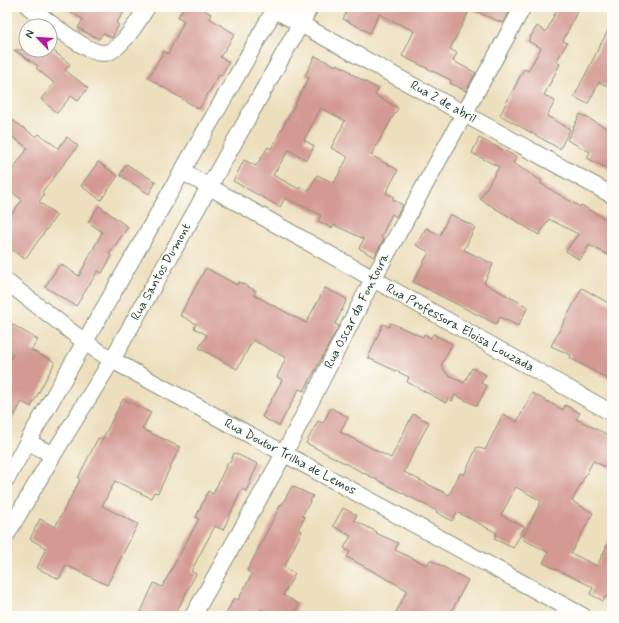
<svg xmlns="http://www.w3.org/2000/svg" width="619" height="623" font-family="Mynerve,sans-serif">
  <rect width="100%" height="100%" fill="#fdfcf7"/>
  <filter id="ink" filterUnits="userSpaceOnUse"><feTurbulence type="fractalNoise" baseFrequency=".025" numOctaves="2"/><feDisplacementMap in="SourceGraphic" scale="8" xChannelSelector="R" yChannelSelector="G"/><feConvolveMatrix kernelMatrix="1 2 1 2 8 2 1 2 1" color-interpolation-filters="sRGB"/></filter>
  <filter id="wash" filterUnits="userSpaceOnUse"><feTurbulence type="fractalNoise" baseFrequency=".012" numOctaves="4" result="noise"/><feDisplacementMap in="SourceGraphic" scale="16" xChannelSelector="R" yChannelSelector="G"/><feGaussianBlur stdDeviation="0.9" result="paint"/><feColorMatrix in="noise" values="0 0 0 0 0 0 0 0 0 0 0 0 0 0 0 0 0 1.4 0 .05"/><feComposite in="paint" operator="in"/></filter>
  <g filter="url(#wash)">
    <rect width="100%" height="100%" fill="#eddfbd"/>
    <g id="blocks">
      <!-- building -->
      <path fill="#d49993" fill-rule="evenodd" d="M60 7H128L116 23 119 25 112 38 103 33 99 39 78 28 83 19Z
        M184 7H199L211 14 209 18 235 34 220 57 229 62 221 76 219 75 199 109 148 78 164 51 168 54 184 21 178 17Z
        M349 7H512L503 23 470 9 450 49 457 53 453 61 476 73 466 91 450 83 451 80 402 56 414 31 379 14 370 33 343 19Z
        M558 7H579L563 41 567 43 556 62 560 64 544 95 555 101 547 116 570 129 560 149 500 115 524 69 528 71 541 48 528 41 537 26 546 32Z
        M612 22V56L607 66 612 69V88L599 82 588 104 574 97Z
        M14 50H52L70 64 65 70 88 88 78 101 71 96 57 113 41 99 54 83 36 68 38 66Z
        M315 56 336 66 337 64 351 72 350 73 378 89 375 95 398 108 371 155 398 170 386 193 394 197 392 199 403 205 396 217 392 214 381 237 384 239 374 257 359 248 364 239 334 225 332 228 318 221 321 215 285 198 280 207 233 181 244 160 256 166 268 147 271 149 309 78 305 76ZM321 108 345 121 331 148 348 157 334 183 317 175 309 191 300 187 299 189 273 175 289 150 307 160 314 146 304 140Z
        M580 114 612 131V171L587 158 590 152 567 140Z
        M7 116 36 137 39 134 58 148 67 137 78 146 42 192 44 194 39 202 57 215 25 259 7 246V220L22 200 7 188V177L28 148 7 133Z
        M479 138 517 157 513 163 542 181 540 183 580 207 581 205 609 221 607 224 612 227V257L589 245 580 260 566 251 578 234 549 219 539 235 480 199 499 167 472 153Z
        M98 162 118 176 101 200 81 186Z
        M126 164 156 182 149 194 120 175Z
        M99 206 128 227 109 254 112 256 102 273 98 271 76 306 45 287 60 264 79 276 102 232 88 222Z
        M450 214 475 227 464 250 493 264 484 283 528 307 518 326 500 317 496 324 413 282 429 252 416 245 426 228 440 235Z
        M206 268 237 285 239 282 256 291 254 295 306 323 325 288 347 299 335 324 339 326 304 391 299 389 279 426 262 417 282 380 277 377 286 358 253 340 237 369 199 348 207 335 194 328 196 324 180 315Z
        M582 288 612 305V371L608 379 570 358 571 355 551 346Z
        M7 321 38 340 31 350 55 362 31 407 22 402 7 428V365L13 355 7 351Z
        M391 323 423 337 424 334 431 338 433 334 452 344 441 365 447 374 464 383 472 368 486 375 481 383 487 386 477 406 455 395 452 401 448 398 446 403 407 382 409 377 368 358 383 324 389 327Z
        M532 393 563 410 565 405 580 413 576 419 612 437V470L593 461 572 501 593 513 571 553 597 566 612 535V598L606 596 603 601 590 594 593 587 543 563 548 552 522 539 541 501 516 487 501 515 525 527 513 548 494 539 497 533 457 512 452 521 436 512 437 511 306 443 318 421 323 423 331 408 348 417 340 432 391 458 413 414 429 422 404 472 449 495 460 473 464 475 477 447 485 450 503 414 517 422Z
        M123 399 151 413 142 429 180 447 158 493 154 492 151 498 115 481 102 506 138 524 107 585 66 565 59 579 37 568 46 548 30 539 40 519 55 527 80 480 78 478 98 438 102 440Z
        M234 453 258 464 246 491 242 489 223 530 215 526 191 571 196 574 174 616H139L154 583 162 587 199 519 196 517 208 491 213 494 228 462 230 463Z
        M292 486 313 496 302 516 305 517 298 529 302 531 284 567 295 574 283 595 299 604 293 616H275L261 609 258 616H225L234 598 238 600 252 574 247 571 281 504 282 505Z
        M343 508 357 515 354 520 377 532 376 533 398 543 395 550 427 565 430 560 468 580 449 616H394L407 590 347 557 350 552 344 548 351 536 333 526Z"/>
    </g>
  </g>
  <g filter="url(#ink)">
    <use href="#blocks" fill-opacity="0" stroke="#868e78" stroke-width="1"/>
    <g fill="none" stroke-linecap="round" stroke-linejoin="round">
      <!-- minor casing -->
      <g stroke="#868e78" stroke-width="18">
        <path id="minor" d="M29 7C44 18 87 54 104 53 120 52 139 20 147 7
          M275 10 612 195
          M183 172 612 413
          M7 282 86 343 112 360 583 616
          M28 442 53 455
          M7 478 276 7
          M7 534 53 455 112 360 310 7
          M193 616 284 454 373 279 523 7"/>
      </g>
      <!-- minor -->
      <use href="#minor" stroke="#fff" stroke-width="16"/>
    </g>
  </g>
  <g text-anchor="middle" dominant-baseline="central" stroke-width="3" stroke-linejoin="round" paint-order="stroke">
    <!-- street labels -->
    <g font-size="13" fill="#1f3d34" stroke="#fdfcf7">
      <text transform="translate(443 102) rotate(29)">Rua 2 de abril</text>
      <text transform="translate(161 272) rotate(-61)">Rua Santos Dumont</text>
      <text transform="translate(357 311) rotate(-63)">Rua Oscar da Fontoura</text>
      <text transform="translate(460 328) rotate(29)">Rua Professora Eloisa Louzada</text>
      <text transform="translate(290 457) rotate(28)">Rua Doutor Trilha de Lemos</text>
    </g>
  </g>
  <!-- margin -->
  <rect width="619" height="623" fill="none" stroke="#fdfcf7" stroke-width="24"/>
  <!-- north arrow -->
  <g transform="translate(38 38) rotate(295)"><circle r="19" fill="#fdfcf7" stroke="#a4b0a9"/>
  <path d="M0-3L7 15L0 10L-7 15Z" fill="#b5179e"/>
  <text y="-6" font-size="11" font-weight="bold" text-anchor="middle" fill="#1f3d34">N</text>
  </g>
</svg>
